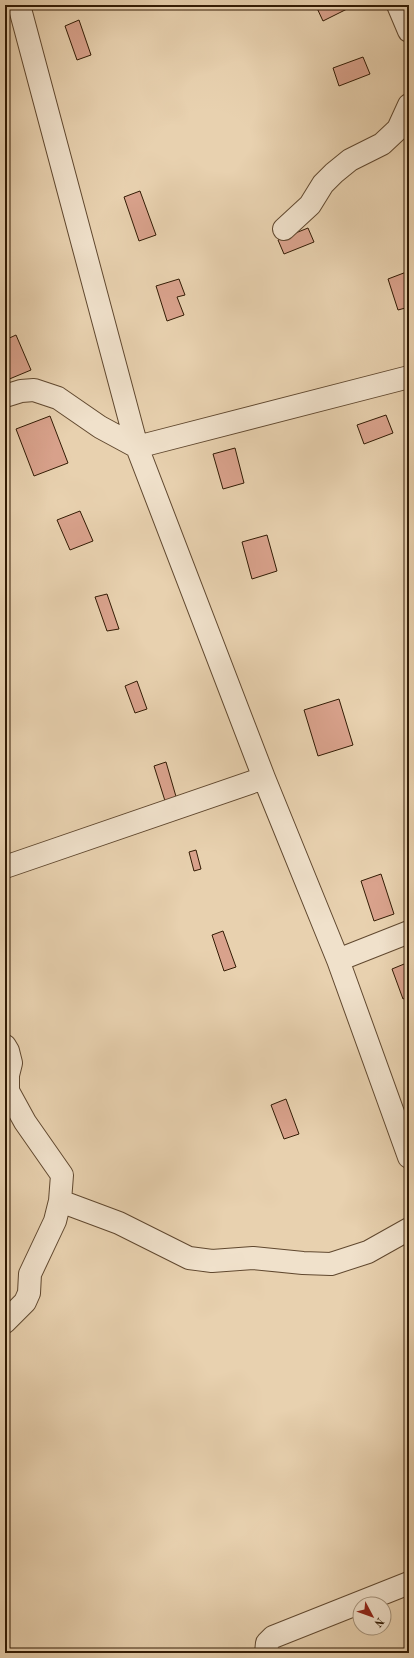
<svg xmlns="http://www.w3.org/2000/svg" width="414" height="1658" font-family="'Old Standard TT',serif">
  <rect width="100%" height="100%" fill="#e8d1af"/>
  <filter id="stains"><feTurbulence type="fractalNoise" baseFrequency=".005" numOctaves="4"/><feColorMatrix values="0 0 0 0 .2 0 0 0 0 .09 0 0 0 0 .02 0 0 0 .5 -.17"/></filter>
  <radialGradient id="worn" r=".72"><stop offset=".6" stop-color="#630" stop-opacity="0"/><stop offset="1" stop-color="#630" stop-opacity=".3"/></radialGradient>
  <!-- building -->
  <path fill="#d9a28c" stroke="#321b04" d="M348 5 349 8 323 21 316 6Z
    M79 20 91 55 77 60 65 26Z
    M363 57 370 74 339 86 333 68Z
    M140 191 156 235 139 241 124 197Z
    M308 228 314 242 284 254 278 240Z
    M409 271V307L398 310 388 279Z
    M179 279 185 295 177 297 184 315 167 321 156 286Z
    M16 335 31 370 7 380 5 376V340Z
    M386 415 393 433 364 444 357 425Z
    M50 416 68 463 34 476 16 429Z
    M235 448 244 483 223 489 213 454Z
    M80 511 93 541 70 550 57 520Z
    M267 535 277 571 252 579 242 542Z
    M107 594 119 629 107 631 95 597Z
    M137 681 147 709 135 713 125 686Z
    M339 699 353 745 318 756 304 710Z
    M166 762 177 800 166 804 154 766Z
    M196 850 201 869 194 871 189 852Z
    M381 874 394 914 374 921 361 881Z
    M223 931 236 967 224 971 212 935Z
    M409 962V996L403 999 392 969Z
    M286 1099 299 1134 284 1139 271 1105Z"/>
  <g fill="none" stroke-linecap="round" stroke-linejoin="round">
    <!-- street casing -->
    <g stroke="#60482f" stroke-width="24">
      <path id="street" d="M19 5 137 447 264 778 338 960 409 1157
        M398 5 409 31
        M284 229 310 205 323 184 334 173 350 160 382 144 398 129 409 105
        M5 396 21 391 34 390 58 398 100 427 137 447 409 377
        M5 867 264 778
        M338 960 409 932
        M5 1046 8 1051 11 1063 8 1075V1091L25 1122 62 1175 60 1201 55 1221 30 1274 29 1293 25 1302 5 1322
        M60 1201 119 1223 189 1258 212 1261 253 1258 303 1263 331 1264 368 1252 409 1229
        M266 1653 267 1643 273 1637 409 1583"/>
    </g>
    <!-- street -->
    <use href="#street" stroke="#f0e1cb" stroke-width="22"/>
  </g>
  <!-- margin -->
  <rect width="414" height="1658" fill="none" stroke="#e8d1af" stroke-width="20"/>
  <rect x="6" y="6" width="402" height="1646" fill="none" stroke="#321b04" stroke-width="2"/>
  <rect x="10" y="10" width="394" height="1638" fill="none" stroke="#321b04"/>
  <!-- north arrow -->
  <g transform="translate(372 1616) rotate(131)"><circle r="19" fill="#f0e1cb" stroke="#a4927b"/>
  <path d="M0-3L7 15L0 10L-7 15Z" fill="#8f2418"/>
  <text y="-6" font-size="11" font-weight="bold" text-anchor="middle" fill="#321b04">N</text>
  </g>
  <rect width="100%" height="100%" filter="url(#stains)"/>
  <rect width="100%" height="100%" fill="url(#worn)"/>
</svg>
